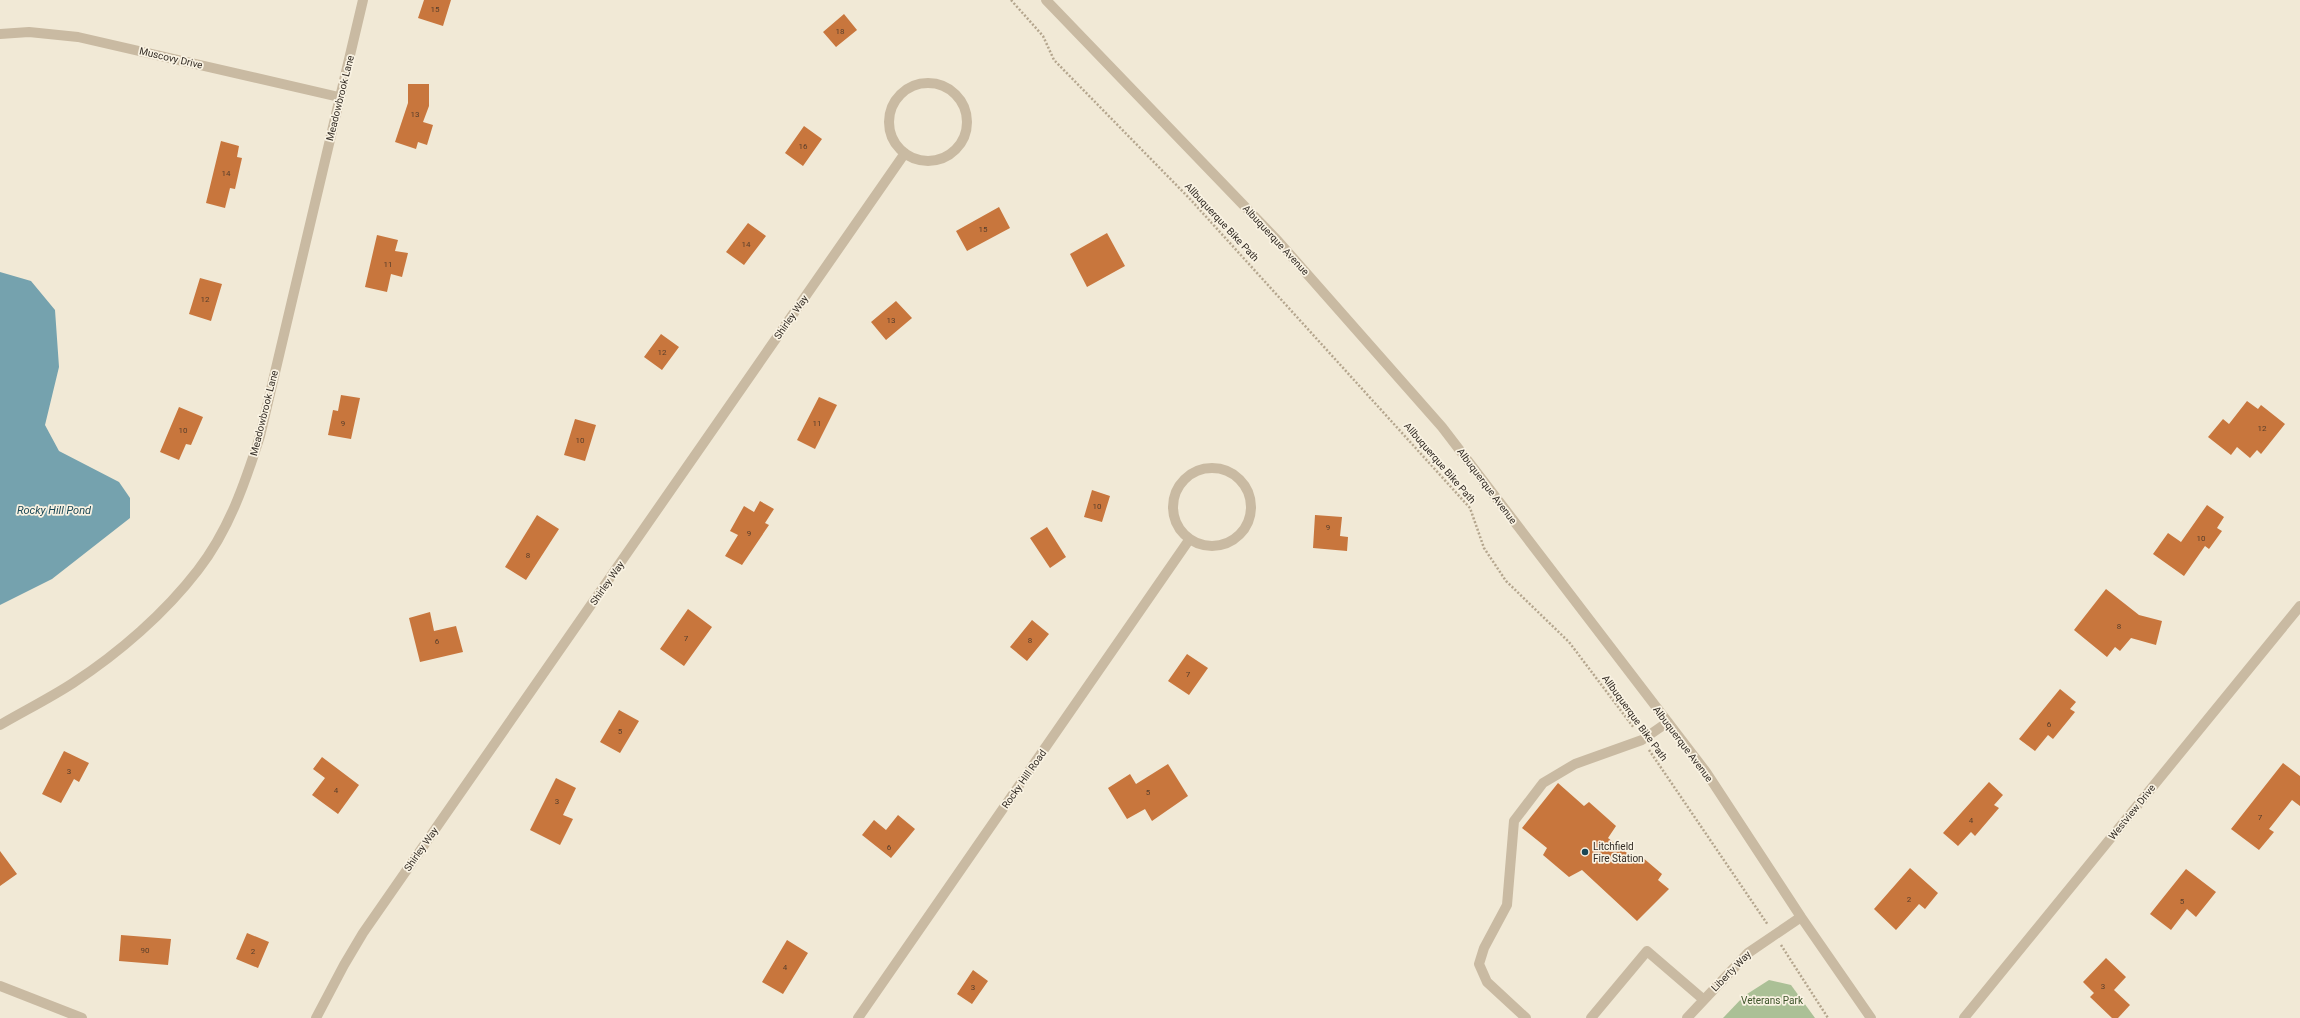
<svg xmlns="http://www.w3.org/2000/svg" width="2300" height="1018" font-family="Roboto,sans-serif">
  <rect width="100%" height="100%" fill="#f1e9d6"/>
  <!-- green -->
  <path fill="#abc096" d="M1769 980 1791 985 1815 1018H1723L1744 996Z"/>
  <!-- water -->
  <path fill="#75a2ae" d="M0 272 31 281 55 310 59 367 45 425 59 451 119 482 130 498V518L52 579 0 605Z"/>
  <!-- building -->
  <path fill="#c8763d" d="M424 0H451L443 26 418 18Z
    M844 14 857 30 836 47 823 32Z
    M408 84H429V106L423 122 433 125 427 145 418 142 416 149 395 142 408 103Z
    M804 126 822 139 803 166 785 153Z
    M221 141 239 146 237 157 242 158 235 189 230 188 225 208 206 203Z
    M999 207 1010 228 967 251 956 231Z
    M748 223 766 236 744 265 726 252Z
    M1107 233 1125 266 1087 287 1070 254Z
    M377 235 398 240 395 251 408 253 402 277 391 274 387 292 365 287Z
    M200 278 222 284 211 321 189 314Z
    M896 301 912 318 886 340 871 322Z
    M661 334 679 347 662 370 644 357Z
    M341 395 360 398 351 439 328 435 333 410 338 411Z
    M819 397 837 405 815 449 797 440Z
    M2247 401 2258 409 2261 405 2285 424 2261 454 2257 450 2250 458 2237 447 2231 455 2208 437 2223 419 2229 424Z
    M179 407 203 417 191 445 186 444 179 460 160 452Z
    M575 419 596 425 585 461 564 455Z
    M1092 490 1110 496 1102 522 1084 517Z
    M760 501 774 509 765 523 769 525 742 565 725 556 738 535 730 531 744 506 754 512Z
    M2207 505 2224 517 2217 528 2222 531 2209 549 2205 546 2184 576 2153 554 2168 533 2181 542Z
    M537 515 559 529 526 580 505 567Z
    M1315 515 1342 517 1340 536 1348 537 1347 551 1313 548Z
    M1047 527 1066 557 1050 568 1030 538Z
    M2106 589 2139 615 2162 621 2156 645 2131 638 2120 651 2115 647 2107 657 2074 630Z
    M688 609 712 627 684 666 660 649Z
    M430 612 434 631 456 626 463 652 420 662 409 618Z
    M1032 620 1049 634 1027 661 1010 647Z
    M1187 654 1208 668 1189 695 1168 681Z
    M2060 689 2076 702 2070 709 2075 712 2053 739 2048 735 2035 751 2019 739Z
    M619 710 639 721 620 753 600 742Z
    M64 751 89 763 79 782 74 779 61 803 42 794Z
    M322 757 359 785 338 814 312 795 325 778 313 769Z
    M2283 763 2300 776V806L2292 800 2269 829 2274 832 2259 850 2231 829Z
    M1168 764 1188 796 1152 821 1145 809 1127 819 1108 788 1130 774 1136 784Z
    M556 778 576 788 563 815 573 819 560 845 530 830Z
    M1989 782 2003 795 1994 805 1999 808 1975 836 1971 832 1958 846 1943 833Z
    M1558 783 1584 806 1589 802 1616 826 1608 838 1637 861 1642 857 1662 874 1658 880 1669 889 1637 921 1582 870 1569 877 1543 855 1547 848 1522 828Z
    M898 815 915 829 891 858 862 835 874 820 886 830Z
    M0 851 17 874 0 886Z
    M1910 868 1938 893 1925 909 1919 904 1896 930 1874 909Z
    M2186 869 2216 892 2196 917 2187 909 2171 930 2150 914Z
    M247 933 269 942 258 968 236 959Z
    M121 935 171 939 168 965 119 961Z
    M787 940 808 953 783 994 762 982Z
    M2106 958 2126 977 2114 990 2130 1005 2118 1018H2112L2090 997 2094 993 2083 982Z
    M973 970 988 981 972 1004 957 994Z"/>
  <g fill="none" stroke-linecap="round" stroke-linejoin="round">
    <!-- path -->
    <path stroke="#b4a58d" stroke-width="2.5" stroke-dasharray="2 2" stroke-linecap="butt" d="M1011 0 1043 36 1054 60 1190 199 1470 508 1484 548 1506 581 1569 642 1634 728
      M1649 750 1768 925
      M1781 945 1828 1018"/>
    <!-- minor -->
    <path stroke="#c9baa2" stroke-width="10" d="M1046 0 1278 241 1442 427 1706 772 1801 917 1871 1018
      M0 34 29 32 78 37 339 97
      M889 122a39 39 0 1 1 78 0a39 39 0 1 1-78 0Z
      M1173 507a39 39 0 1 1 78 0a39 39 0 1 1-78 0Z
      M0 725C24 711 50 698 73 683 119 653 165 613 198 570 229 530 245 483 260 436L363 0
      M0 986 82 1018
      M316 1018 344 965 363 933 905 153
      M858 1018 1189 540
      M1526 1018 1487 982 1479 964 1484 948 1507 905 1514 821 1543 783 1575 764 1642 740 1668 722
      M1591 1018 1647 951 1704 1000
      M1687 1018 1748 953 1801 917
      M1964 1018 2300 606"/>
  </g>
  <!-- markers -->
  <circle fill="#1a4755" stroke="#f9f2e2" stroke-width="1.5" cx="1585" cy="852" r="4"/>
  <g text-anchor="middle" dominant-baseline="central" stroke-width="3.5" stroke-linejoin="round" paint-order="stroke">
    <!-- number labels -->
    <g font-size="8" fill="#583e2b">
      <text x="435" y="9">15</text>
      <text x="840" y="31">18</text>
      <text x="415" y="114">13</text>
      <text x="803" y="146">16</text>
      <text x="226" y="173">14</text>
      <text x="983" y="229">15</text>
      <text x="746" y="244">14</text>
      <text x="388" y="264">11</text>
      <text x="205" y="299">12</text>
      <text x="891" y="320">13</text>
      <text x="662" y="352">12</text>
      <text x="343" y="423">9</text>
      <text x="817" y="423">11</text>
      <text x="2262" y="428">12</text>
      <text x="183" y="430">10</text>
      <text x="580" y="440">10</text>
      <text x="1097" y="506">10</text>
      <text x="1328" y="527">9</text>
      <text x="749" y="533">9</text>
      <text x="2201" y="538">10</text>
      <text x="528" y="555">8</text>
      <text x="2119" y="626">8</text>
      <text x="686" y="638">7</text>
      <text x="1030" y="640">8</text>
      <text x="437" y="641">6</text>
      <text x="1188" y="674">7</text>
      <text x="2049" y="724">6</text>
      <text x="620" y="731">5</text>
      <text x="69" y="771">3</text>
      <text x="336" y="790">4</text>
      <text x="1148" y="792">5</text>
      <text x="557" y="801">3</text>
      <text x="2260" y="817">7</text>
      <text x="1971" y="820">4</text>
      <text x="889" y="847">6</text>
      <text x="1909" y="899">2</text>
      <text x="2182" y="901">5</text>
      <text x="145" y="950">90</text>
      <text x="253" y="951">2</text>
      <text x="785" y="967">4</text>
      <text x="2103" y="986">3</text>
      <text x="973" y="987">3</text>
    </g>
    <!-- street labels -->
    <g font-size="10" fill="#332c25" stroke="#f9f2e2">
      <text transform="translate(171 58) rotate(13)">Muscovy Drive</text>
      <text transform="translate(340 98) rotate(-76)">Meadowbrook Lane</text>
      <text transform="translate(1222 222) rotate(47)">Allbuquerque Bike Path</text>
      <text transform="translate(1276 240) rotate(47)">Albuquerque Avenue</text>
      <text transform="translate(791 317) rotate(-55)">Shirley Way</text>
      <text transform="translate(264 413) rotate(-76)">Meadowbrook Lane</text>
      <text transform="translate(1440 463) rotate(49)">Allbuquerque Bike Path</text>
      <text transform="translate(1487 486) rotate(53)">Albuquerque Avenue</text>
      <text transform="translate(607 583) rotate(-55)">Shirley Way</text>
      <text transform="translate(1635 718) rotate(54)">Allbuquerque Bike Path</text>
      <text transform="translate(1683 744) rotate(53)">Albuquerque Avenue</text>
      <text transform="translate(1024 779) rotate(-55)">Rocky Hill Road</text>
      <text transform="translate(2132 812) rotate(-51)">Westview Drive</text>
      <text transform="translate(421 849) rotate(-55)">Shirley Way</text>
      <text transform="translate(1731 971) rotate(-46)">Liberty Way</text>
    </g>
    <!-- poi labels -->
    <g font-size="10" fill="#332c25" stroke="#f9f2e2" text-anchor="start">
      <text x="1593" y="846">Litchfield<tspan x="1593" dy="12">Fire Station</tspan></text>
    </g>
    <!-- park labels -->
    <g font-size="10" fill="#3b5228" stroke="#f9f2e2">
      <text x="1772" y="1000">Veterans Park</text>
    </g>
    <!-- water labels -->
    <g font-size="11" font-style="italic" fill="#1a4755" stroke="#f9f2e2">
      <text x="54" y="510">Rocky Hill Pond</text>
    </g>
  </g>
</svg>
